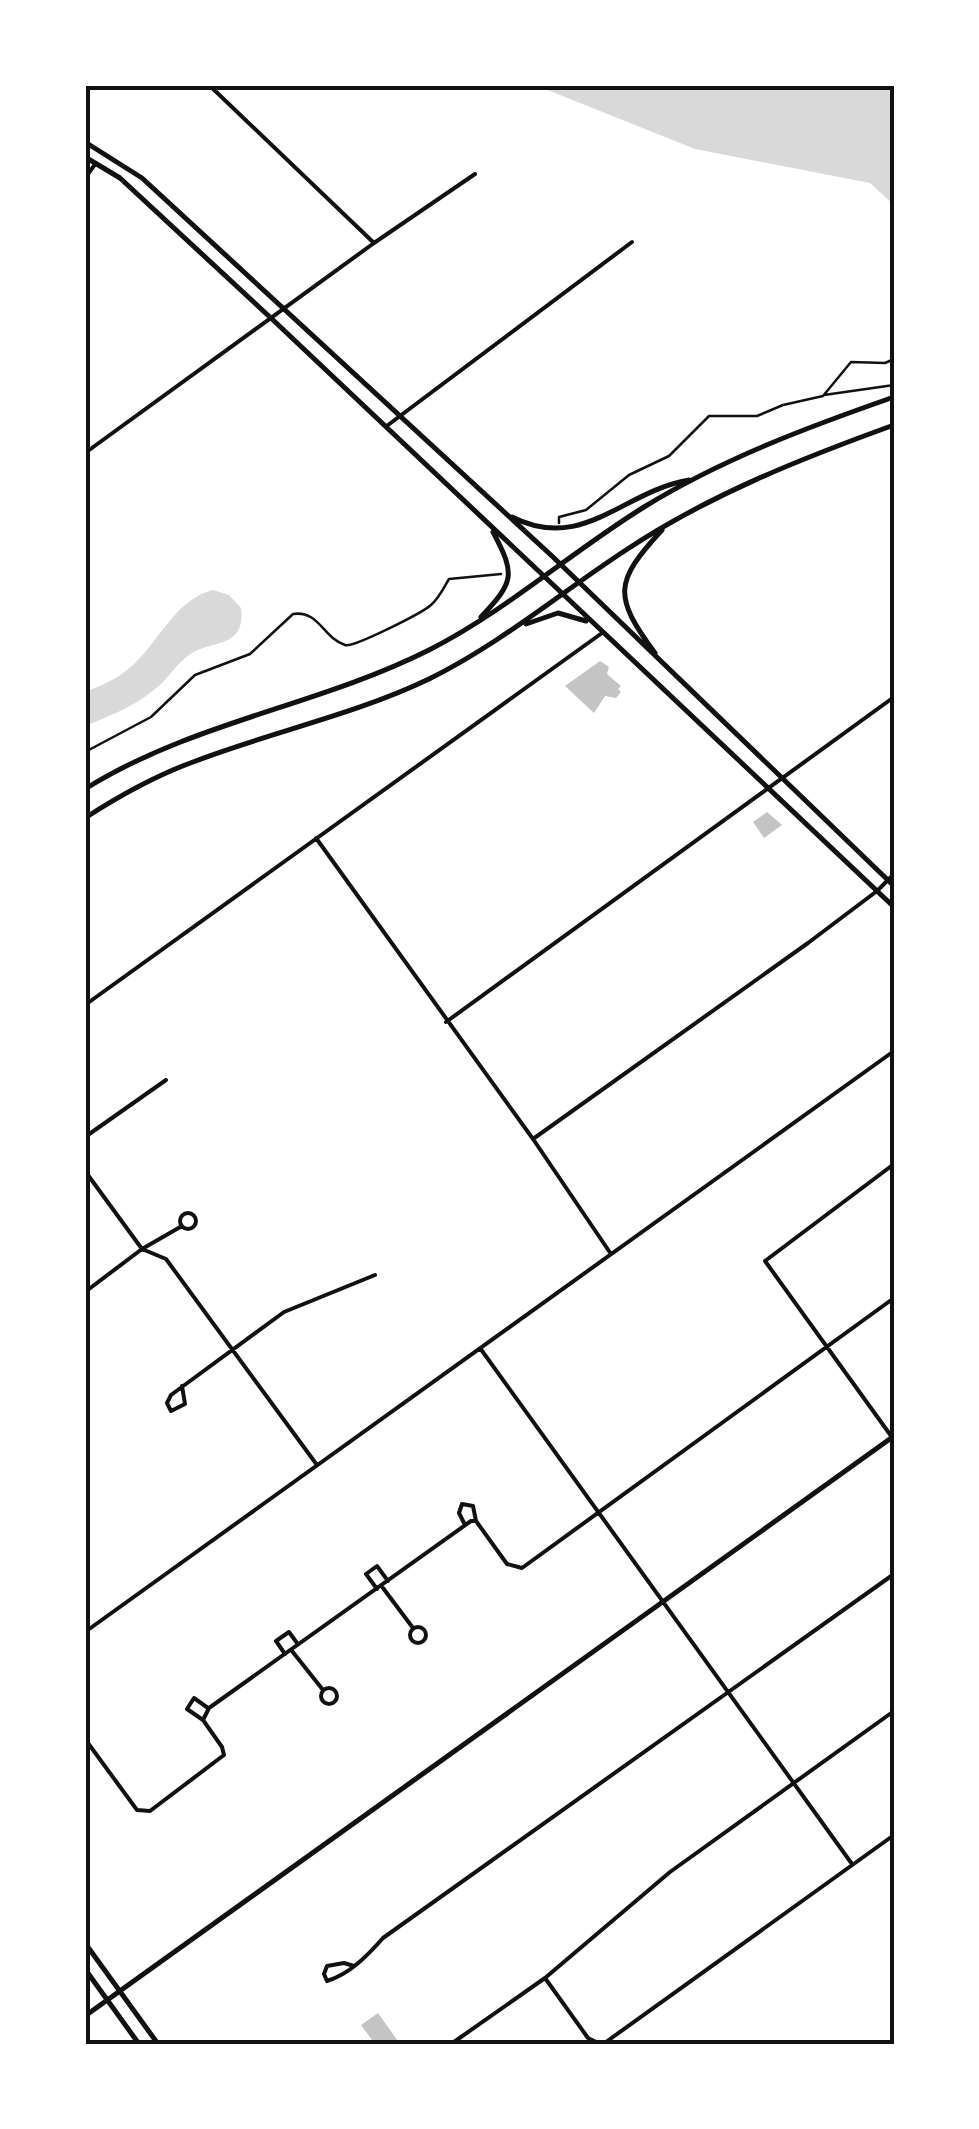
<svg xmlns="http://www.w3.org/2000/svg" width="979" height="2129" font-family="'Titillium Web',sans-serif">
  <rect width="100%" height="100%" fill="#fff"/>
  <!-- water -->
  <path fill="#d9d9d9" d="M535 85H893L894 205 870 183 695 149Z
    M213 590 229 595 241 608C246 650 210 639 189 655 178 663 170 675 161 684 139 704 113 715 85 726V692C103 685 119 678 133 665 159 641 176 599 213 590Z"/>
  <!-- building -->
  <path fill="#c4c4c4" d="M600 661 609 667 607 674 621 686 618 689 621 692 616 698 605 696 594 713 565 686Z
    M767 812 782 825 764 838 753 822Z
    M378 2013 400 2044H375L361 2025Z"/>
  <g fill="none" stroke-linecap="round" stroke-linejoin="round">
    <!-- path -->
    <path stroke="#111" stroke-width="2.5" d="M824 395 894 385
      M894 498V529
      M559 523V517L586 510 629 475 669 456 709 416H757L783 405 823 396 851 362 885 363 894 359
      M85 752 151 717 195 675 250 654 293 614C319 610 323 638 345 645 353 648 422 613 431 605 439 598 443 589 449 579L501 574"/>
    <!-- minor -->
    <path stroke="#111" stroke-width="4" d="M209 85 374 243
      M85 178 96 163
      M388 425 632 242
      M85 453 374 243 475 174
      M316 838 533 1139 611 1254
      M85 1005 602 633
      M446 1022 894 697
      M85 1137 166 1080
      M533 1139 808 943 877 891 894 874
      M894 1164 765 1261 894 1440
      M85 1171 142 1249 166 1259 317 1465
      M180 1221a8 8 0 1 1 16 0a8 8 0 1 1-16 0Z
      M85 1292 142 1249 182 1226
      M480 1348 852 1864
      M182 1386 185 1404 171 1411 167 1403 171 1395 284 1312 375 1275
      M465 1525 459 1513 462 1504 473 1506 476 1521
      M383 1588 413 1628
      M377 1589 366 1574 377 1566 388 1581
      M410 1635a8 8 0 1 1 16 0a8 8 0 1 1-16 0Z
      M85 1632 894 1051
      M292 1651 323 1690
      M285 1654 276 1641 289 1632 297 1643
      M321 1696a8 8 0 1 1 16 0a8 8 0 1 1-16 0Z
      M203 1720 187 1709 194 1698 208 1708
      M85 1739 137 1810 150 1811 224 1755 222 1747 203 1720 209 1708 471 1521H476L507 1564 522 1568 894 1298
      M354 1966 344 1963 327 1966 324 1974 327 1981C350 1974 368 1955 383 1938L894 1574
      M545 1978 588 2038 596 2042H606L894 1835
      M451 2044 545 1978 670 1872 894 1711"/>
    <!-- tertiary -->
    <path stroke="#111" stroke-width="5" d="M85 2016 894 1436"/>
    <!-- secondary -->
    <path stroke="#111" stroke-width="5" d="M85 142 142 178 553 557 894 886
      M85 157 120 178 272 319 894 907
      M512 517C583 553 623 491 689 480
      M481 617C514 582 516 575 493 532
      M526 624 558 613 586 621
      M655 653C613 596 614 582 662 530
      M85 789C192 722 318 706 429 650 506 611 571 552 644 507 722 459 808 427 894 397
      M85 818C119 796 155 776 193 762 271 732 354 715 429 679 500 644 560 593 626 550 709 495 800 459 894 425
      M85 1943 158 2044
      M85 1969 139 2044"/>
  </g>
  <!-- border -->
  <rect width="979" height="2129" fill="none" stroke="#ffffff" stroke-width="175"/>
  <rect x="88" y="88" width="804" height="1954" fill="none" stroke="#111" stroke-width="4"/>
</svg>
